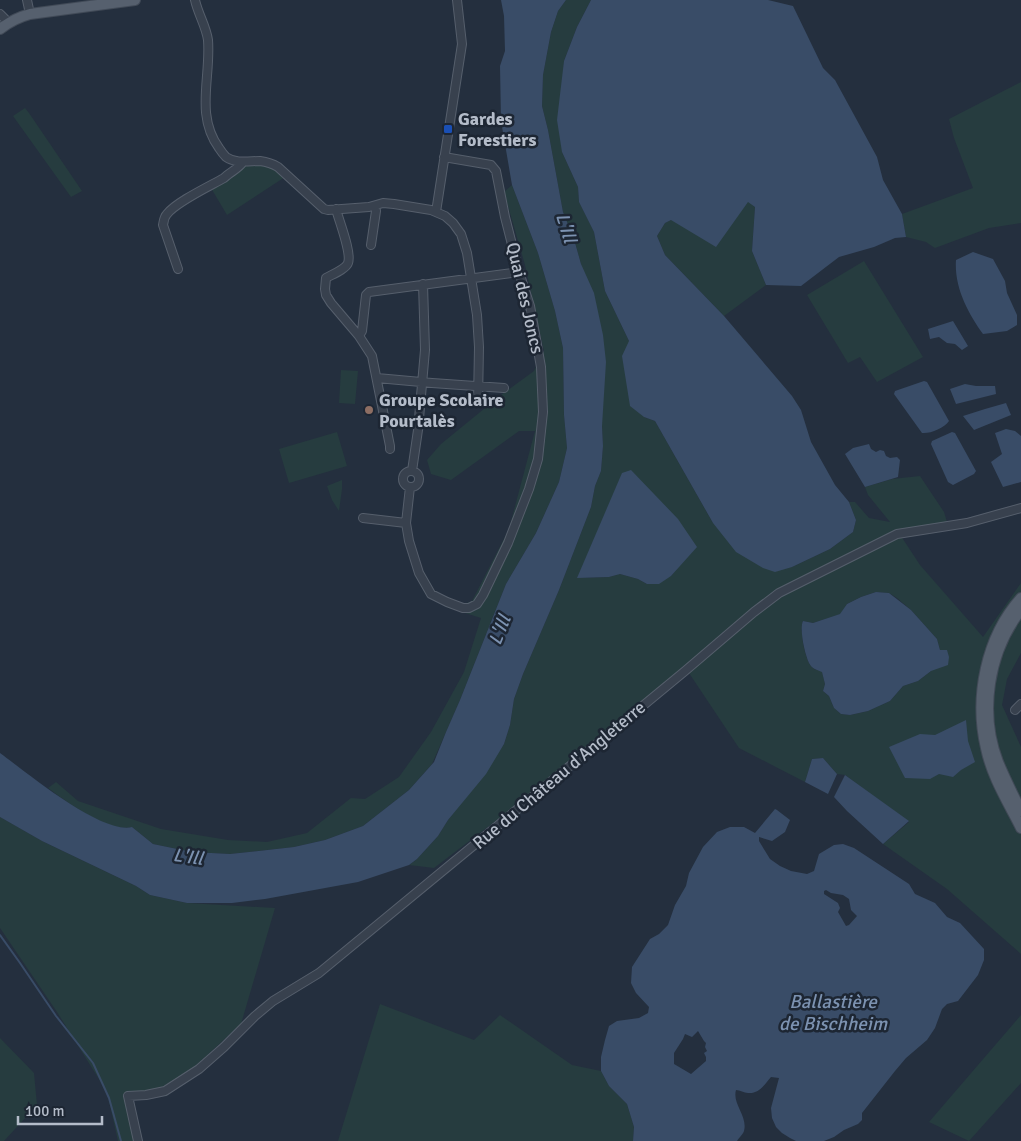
<svg xmlns="http://www.w3.org/2000/svg" width="1021" height="1141" font-family="Signika,sans-serif">
  <rect width="100%" height="100%" fill="#242f3e"/>
  <!-- green -->
  <path fill="#263c3f" fill-rule="evenodd" d="M566 0H591L577 27 564 61 562 152 578 187 579 202 594 232 605 291 629 341 644 417 655 421 713 523 792 567 830 549 853 532 856 520 849 502H855L869 518 890 522 868 495 865 487 892 479 920 476 944 512 947 522 897 530 920 565 983 637 1021 583V653L1007 679 1002 705 1021 747V954L947 889 883 844 909 822 845 775 837 774 823 758 812 759 805 782 739 748 689 673 434 868 409 865 417 859 438 836 448 820 466 797 504 744 510 725 514 699 523 674 559 590 591 507 595 486 601 471 603 446 602 426 581 264 574 239 563 212 548 130 542 106 543 75 551 32 558 11ZM677 569 671 576 647 584 638 579 620 574 609 577 578 578ZM876 592 889 593 897 598 911 610 937 639 940 650 931 671 918 681 903 686 890 701 868 711 850 715 841 714 834 708 829 696 823 691 825 684 822 671C817 670 814 670 811 666 805 659 799 629 803 621L813 623 841 614 847 604 861 597Z
    M1021 82V223L989 228 935 248 926 242 906 237 902 214 973 188 954 138 949 119Z
    M25 108 29 113 82 191 71 197 13 116Z
    M255 164 276 168 285 177 227 215 211 188 246 165Z
    M512 185 538 253 555 311 563 348 564 415 567 448 559 482 536 533 506 584 460 700 432 764 409 790 363 826 325 840 294 847 230 854 192 852 153 844 132 827C108 833 67 802 48 788L56 782 78 801 161 829 228 840 267 842 307 833 351 798 365 799 399 777 431 732 464 672 481 618 446 607 449 598 464 604 472 601 509 529 535 431H519L451 480 431 474 427 460 441 444 501 395 534 371 544 351 525 265 504 192Z
    M748 201 755 207 752 251 766 285 724 316 665 255 657 236 665 223 671 220Z
    M864 261 923 357 877 382 860 357 848 363 807 295Z
    M341 370 358 371 355 404 339 403Z
    M337 432 347 466 289 483 279 449Z
    M342 480V489L339 511 332 500 327 486Z
    M0 817 42 841 136 886 150 895 187 903 275 908 241 1024 191 1070 157 1090 128 1094 141 1141H118L107 1092 57 1012 0 928Z
    M380 1004 474 1040 500 1015 572 1065 601 1071 609 1086 627 1104 634 1127 633 1141H338Z
    M1021 1015V1083L969 1141 929 1122Z
    M0 1038 34 1073 37 1105 4 1141H0Z"/>
  <!-- water -->
  <path fill="#394c67" fill-rule="evenodd" d="M501 0H566L558 11 551 32 543 75 542 106 548 130 563 212 574 239 581 264 594 293 603 335 606 362 602 426 603 446 601 471 595 486 591 507 559 590 523 674 514 699 510 725 504 744 486 774 448 820 438 836 417 859 409 865 358 882 265 899 232 903H187L150 895 136 886 42 841 0 817V753C26 772 102 835 132 827L153 844 192 852 230 854 294 847 325 840 363 826 409 790 434 762 446 732 460 700 506 584 536 533 559 482 567 448 564 415 563 348 555 311 538 253 512 185 501 121 500 66 505 51 504 16Z
    M591 0H768L793 6 823 68 835 80 877 157 883 180 902 214 906 237 895 238 874 247 839 257 801 286 766 285 752 251 755 207 748 202 716 247 671 220 665 223 657 236 665 255 724 316 792 396 801 410 811 442 835 485 849 502 856 520 853 532 830 549 792 567 775 572 763 568 736 552 713 523 655 421 644 417 630 406 622 356 629 341 605 291 594 232 579 202 578 187 562 152 557 120 564 61 577 27Z
    M973 252 993 259 1005 281 1007 293 1017 315V325L1007 331 983 334C968 313 954 287 956 260Z
    M953 321 968 346 962 350 955 344 947 343 939 337 930 339 928 329Z
    M924 381 927 382 949 421C944 428 930 434 922 433L894 394 895 391Z
    M965 384 976 386H995L996 394 956 404 950 389Z
    M1006 403 1011 415 974 430 963 416 985 409Z
    M1006 429 1015 431 1021 436V482L1003 487 991 462 1002 454 995 433Z
    M952 432 955 433 976 471 974 474 953 485 948 482 931 444 932 441Z
    M869 444 871 449 876 452 880 450 884 451 886 456 890 458 897 457 900 460 898 477 865 487 845 454 853 448Z
    M631 470 678 519 697 547 671 576 659 584H647L638 579 620 574 609 577 577 578 622 473Z
    M876 592 889 593 911 610 937 639 940 650H947L949 657 948 665 931 671 918 681 903 686 890 701 868 711 850 715 841 714 834 708 829 696 823 691 825 684 822 672C817 670 812 669 809 663 805 655 799 629 803 621L813 623 840 614 847 604 861 597Z
    M966 720 968 741 975 762 961 770 953 777 939 774 930 779 905 778 889 747 920 734 935 735Z
    M823 758 837 774 828 794 805 782 812 759Z
    M845 775 909 821 883 844 847 811 834 797Z
    M775 809 777 810 790 820 785 832 772 841 759 837V841L770 859 780 866 791 871 807 874 814 871 819 854 834 845 843 844 854 848 909 884 915 894 935 903 947 917 960 923 984 949V960L978 975 958 1001 947 1004 942 1009 935 1028 927 1040 906 1058 895 1071 862 1113V1120L858 1124 844 1130 834 1137 824 1141H796L790 1138 782 1133 776 1127 772 1118 771 1108 779 1078 771 1077C765 1084 759 1094 748 1093 744 1093 740 1090 736 1090 732 1104 748 1116 744 1131 743 1134 739 1138 737 1141H633L634 1127 627 1104 609 1086 601 1071V1057L605 1040 609 1026 617 1021 639 1018 648 1013 649 1007 636 993 631 983 632 967 650 939 659 934 668 925 675 905 686 886 689 873 703 847 717 832 730 827H744L755 833ZM826 890 831 893 843 895 849 899 851 910 857 916 849 925 846 926 838 912 840 908 838 903 824 894V891ZM698 1031 704 1041 706 1043 705 1047 707 1051 704 1053 706 1057V1061L691 1074 674 1064V1053L683 1039 685 1034 692 1037Z"/>
  <g fill="none" stroke-linecap="round" stroke-linejoin="round">
    <!-- stream -->
    <path stroke="#394c67" stroke-width="2" d="M0 935 20 963 56 1016 93 1063 109 1098 121 1141"/>
    <!-- minor casing -->
    <g stroke="#565f6c" stroke-width="10">
      <path id="minor" d="M27 0 30 14
        M195 0C198 14 206 26 208 40 211 78 195 115 219 148 221 151 224 155 226 157 236 164 249 161 260 161 267 162 273 164 278 167L324 209 328 210 369 207 383 203 394 204 431 210 445 216 453 223 461 234 467 253 477 315 479 347 478 401
        M0 14 9 23
        M336 209C339 221 352 253 348 263 346 269 331 275 326 278L325 289 326 295 331 303 359 336 372 356 390 446V449
        M436 212 462 44 457 0
        M371 245 376 211 375 206
        M178 269 163 225C164 220 164 217 167 214 176 202 210 186 224 178 230 172 238 169 243 162
        M359 336 362 331 366 295 369 292 519 272
        M377 378 432 383 504 388
        M412 471 418 430 425 350 423 284
        M403 479a8 8 0 1 1 16 0a8 8 0 1 1-16 0Z
        M410 487 406 523 409 541 419 573 431 594 447 602 463 608H469L477 604 483 595 508 543 529 489 538 459 543 412 541 367 530 306 519 272 505 217 496 171 491 165 444 157
        M363 518 406 523
        M1015 710 1021 704
        M138 1141 128 1096 146 1095 165 1091 199 1069 224 1047 255 1016 273 1001 319 973 685 671 754 612 779 593 897 534 967 523 1021 508"/>
    </g>
    <!-- major casing -->
    <g stroke="#414a57" stroke-width="12">
      <path id="major" d="M0 29C9 22 19 17 30 14L135 0
        M1021 598C986 637 974 697 986 748 992 777 1008 802 1021 828
        M1021 610C988 652 979 713 998 762 1005 779 1013 795 1021 811"/>
    </g>
    <!-- minor -->
    <use href="#minor" stroke="#38414e" stroke-width="8"/>
    <!-- major -->
    <use href="#major" stroke="#56606e" stroke-width="10"/>
  </g>
  <!-- markers -->
  <rect fill="#1a4fb4" stroke="#1d2633" stroke-width="2" x="443" y="124" width="10" height="10" rx="2.5"/>
  <circle fill="#8d6e63" stroke="#1d2633" stroke-width="2" cx="369" cy="410" r="5"/>
  <g text-anchor="middle" dominant-baseline="central" stroke-width="5" stroke-linejoin="round" paint-order="stroke">
    <!-- poi labels -->
    <g font-size="18" font-weight="bold" fill="#b4bcc9" stroke="#1d2633" text-anchor="start">
      <text x="458" y="119">Gardes<tspan x="458" dy="21">Forestiers</tspan></text>
      <text x="379" y="400">Groupe Scolaire<tspan x="379" dy="21">Pourtalès</tspan></text>
    </g>
    <!-- street labels -->
    <g font-size="18" fill="#b4bcc9" stroke="#1d2633">
      <text transform="translate(525 298) rotate(77)">Quai des Joncs</text>
      <text transform="translate(559 775) rotate(-40)">Rue du Château d'Angleterre</text>
    </g>
    <!-- water labels -->
    <g font-size="19" font-style="italic" fill="#7c92b1" stroke="#1d2633">
      <text transform="translate(566 228) rotate(73)">L'Ill</text>
      <text transform="translate(500 630) rotate(-68)">L'Ill</text>
      <text transform="translate(188 857) rotate(8)">L'Ill</text>
      <text x="833" y="1002">Ballastière<tspan x="833" dy="22">de Bischheim</tspan></text>
    </g>
  </g>
  <!-- scale -->
  <path d="M18 1116v8h84v-8" fill="none" stroke="#b4bcc9" stroke-width="2.5"/>
  <text x="25" y="1116" font-size="15" fill="#b4bcc9" stroke="#1d2633" stroke-width="4" paint-order="stroke">100 m</text>
</svg>
